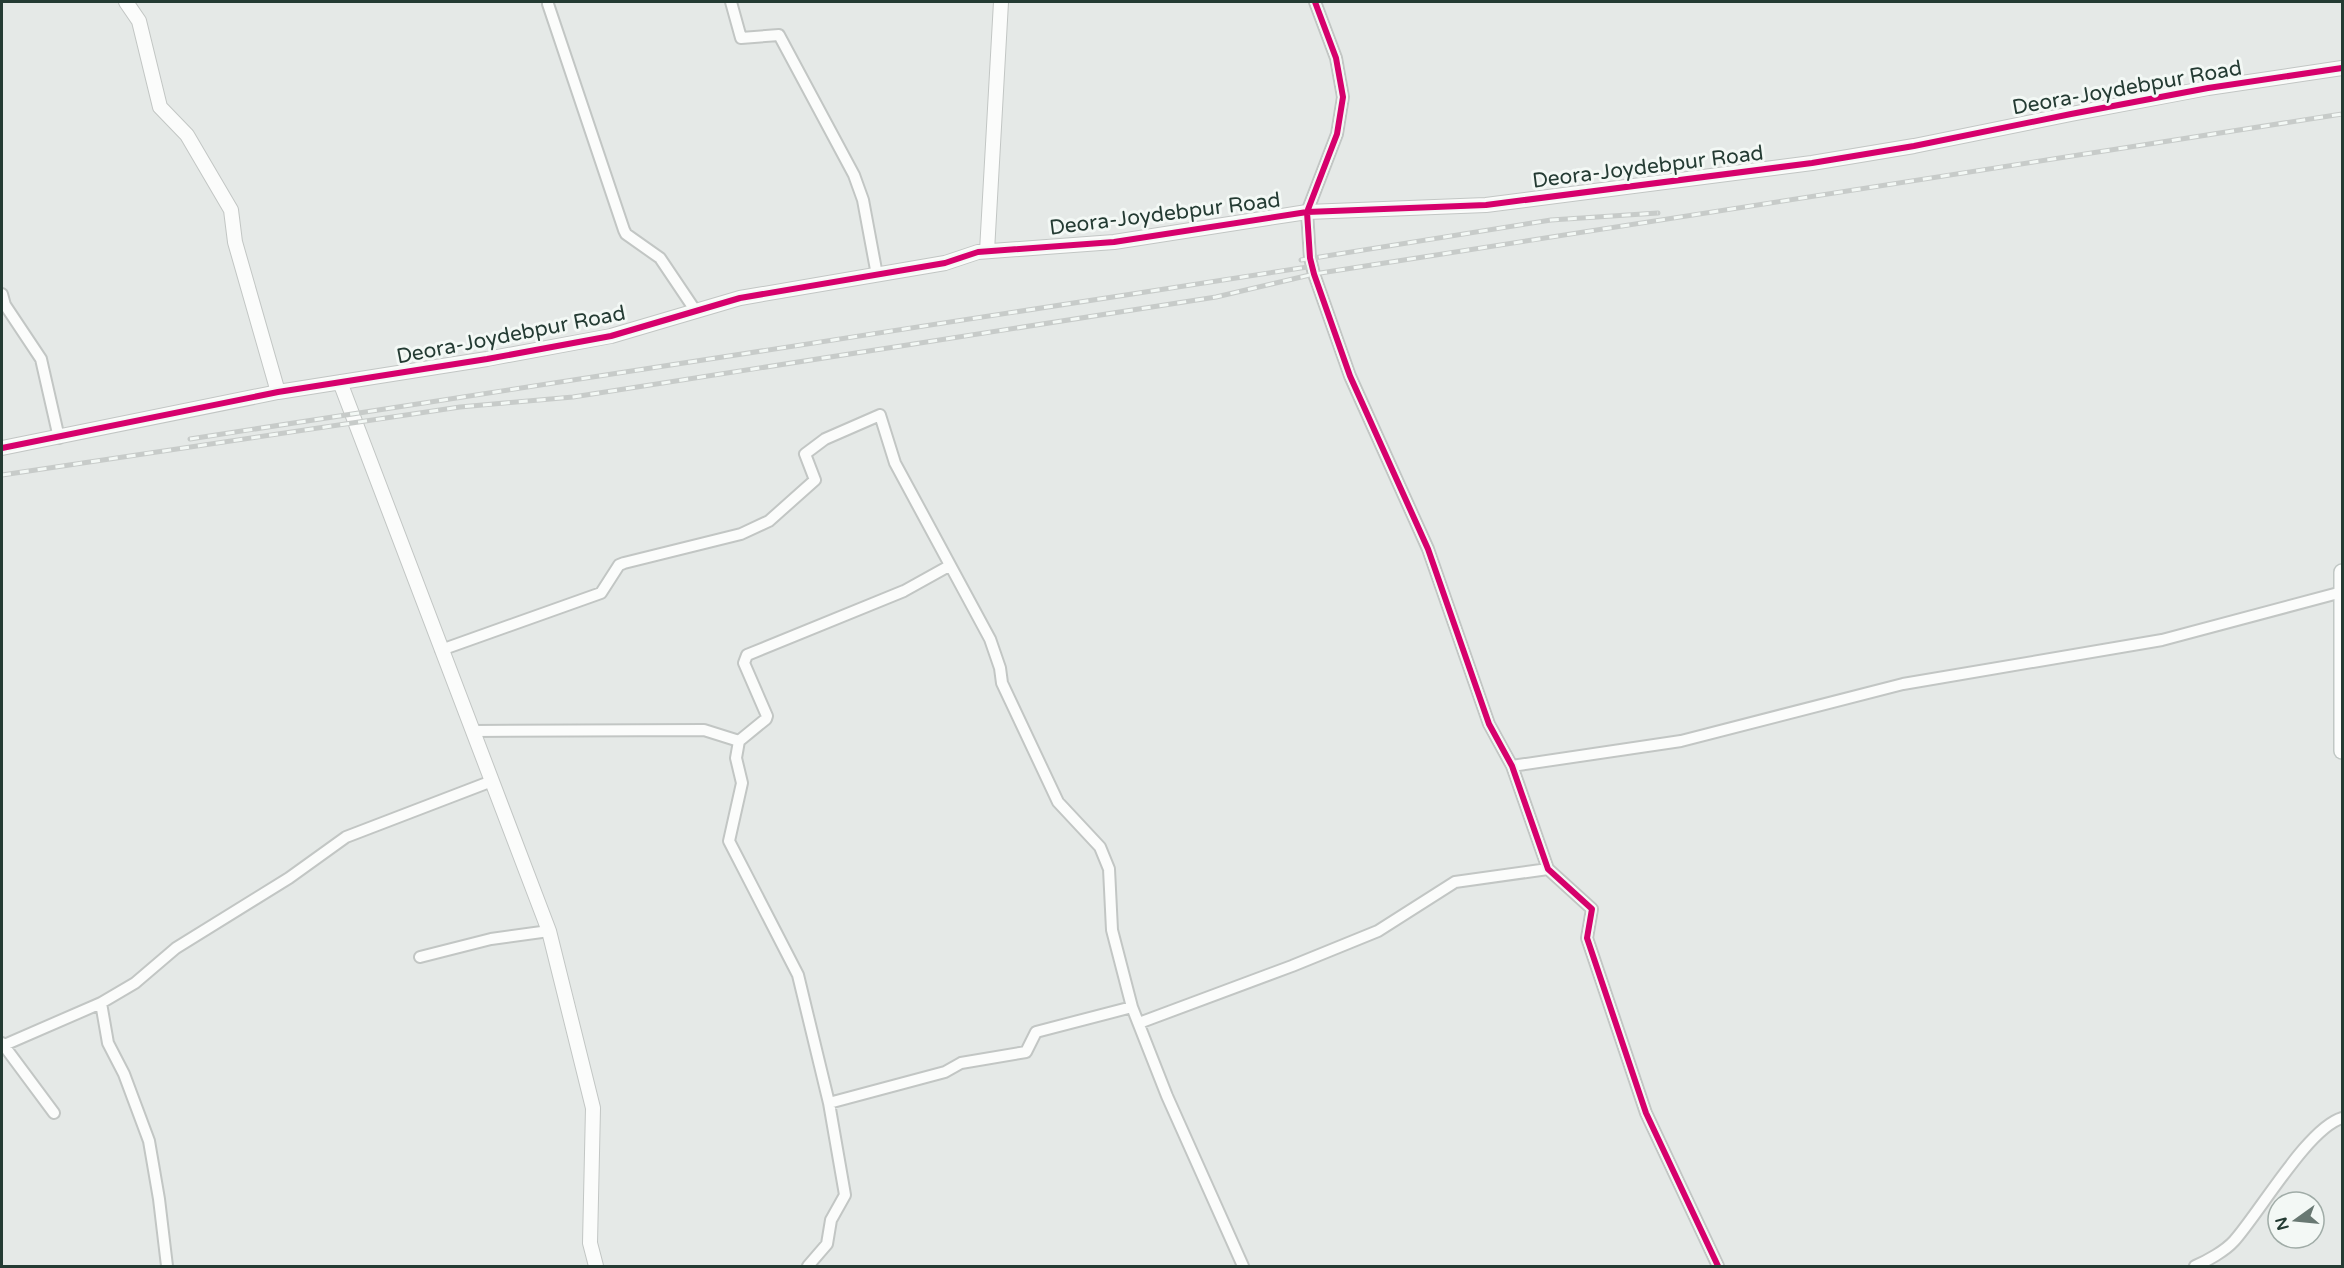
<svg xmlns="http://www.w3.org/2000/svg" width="2344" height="1268" font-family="'Varela Round',sans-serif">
  <rect width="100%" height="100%" fill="#e5e9e7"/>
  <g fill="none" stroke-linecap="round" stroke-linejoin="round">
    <!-- minor casing -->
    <g stroke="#c2c6c4" stroke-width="14">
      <path id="minor" d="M731 2 741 38 779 35 854 175 863 200 877 275
        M1315 2 1336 58 1343 97 1337 134 1307 212 1310 258 1314 274 1350 376 1428 549 1489 724 1512 766 1548 869 1592 909 1587 938 1646 1113 1718 1266
        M548 4 624 230 626 234 660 258 695 310
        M2 294 5 305 41 359 59 438
        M880 415 895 463 990 639 1000 668 1002 683 1058 802 1100 847 1109 869 1112 930 1132 1007 1167 1096 1243 1266
        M441 650 601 593 619 565 624 563 741 534 769 521 815 480 805 454 825 439 880 415
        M473 731 704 730 739 741
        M1512 766 1681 741 1903 684 2162 640 2342 592
        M420 957 491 939 549 931
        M101 1003 108 1043 124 1074 149 1141 159 1199 167 1266
        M1139 1023 1292 966 1378 931 1455 882 1548 869
        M2 1043 54 1113
        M2 1046 101 1003 135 983 176 948 289 878 346 837 492 781
        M829 1103 945 1072 961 1063 1026 1052 1036 1032 1132 1007
        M808 1266 827 1244 831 1220 845 1195 844 1189 829 1103 798 975 729 841 742 783 736 758 739 741 766 719 767 716 744 663 747 655 904 591 949 566
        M2195 1266C2207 1261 2225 1251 2234 1241 2260 1212 2308 1128 2342 1118"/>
    </g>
    <!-- tertiary casing -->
    <g stroke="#c2c6c4" stroke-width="16">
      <path id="tertiary" d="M126 2 139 21 160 107 187 135 231 210 235 242 278 392
        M987 251 1001 2
        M340 382 549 931 593 1108 590 1243 596 1266
        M2 448 278 392 487 359 611 336 740 298 945 263 978 252 1114 242 1307 212 1486 205 1812 163 1914 146 2071 114 2208 88 2342 68"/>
    </g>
    <!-- secondary casing -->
    <g stroke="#c0c7c4" stroke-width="18">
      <path id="secondary" d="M2342 572V751"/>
    </g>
    <!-- minor -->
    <use href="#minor" stroke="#fbfcfb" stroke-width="10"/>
    <!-- tertiary -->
    <use href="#tertiary" stroke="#fbfcfb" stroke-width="14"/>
    <!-- secondary -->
    <use href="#secondary" stroke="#fbfcfb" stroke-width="15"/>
    <!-- rail casing -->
    <g stroke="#c7cbc9" stroke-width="5">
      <path id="rail" d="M1301 260 1551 220 1658 213
        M190 439 1314 266
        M2 475 460 407 573 397 1216 297 1314 274 2342 114"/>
    </g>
    <!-- rail -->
    <use href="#rail" stroke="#f3f8f5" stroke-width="3" stroke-dasharray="9" stroke-linecap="butt"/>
    <!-- cycleway casing -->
    <g stroke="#f3f8f5" stroke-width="10">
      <path id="cycleway" d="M1315 2 1336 58 1343 97 1337 134 1307 212 1310 258 1314 274 1350 376 1428 549 1489 724 1512 766 1548 869 1592 909 1587 938 1646 1113 1718 1266
        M2 448 278 392 487 359 611 336 740 298 945 263 978 252 1114 242 1307 212 1486 205 1812 163 1914 146 2071 114 2208 88 2342 68"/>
    </g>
    <!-- cycleway -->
    <use href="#cycleway" stroke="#d6006c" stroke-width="6"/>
  </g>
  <g text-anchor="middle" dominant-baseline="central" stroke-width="6" stroke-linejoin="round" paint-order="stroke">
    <!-- street labels -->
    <g font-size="21" fill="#243b33" stroke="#f3f8f5">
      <text transform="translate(2127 88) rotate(-10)">Deora-Joydebpur Road</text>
      <text transform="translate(1648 167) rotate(-7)">Deora-Joydebpur Road</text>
      <text transform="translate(1165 214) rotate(-7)">Deora-Joydebpur Road</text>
      <text transform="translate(511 335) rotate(-11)">Deora-Joydebpur Road</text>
    </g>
  </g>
  <!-- border -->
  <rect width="2344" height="1268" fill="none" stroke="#243b33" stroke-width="6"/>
  <!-- north arrow -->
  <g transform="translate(2296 1220) rotate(255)"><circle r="28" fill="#f3f8f5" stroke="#a0aca7" stroke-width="1.5"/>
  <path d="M0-4.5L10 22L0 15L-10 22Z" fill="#687872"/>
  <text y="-9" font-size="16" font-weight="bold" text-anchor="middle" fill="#243b33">N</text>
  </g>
</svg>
